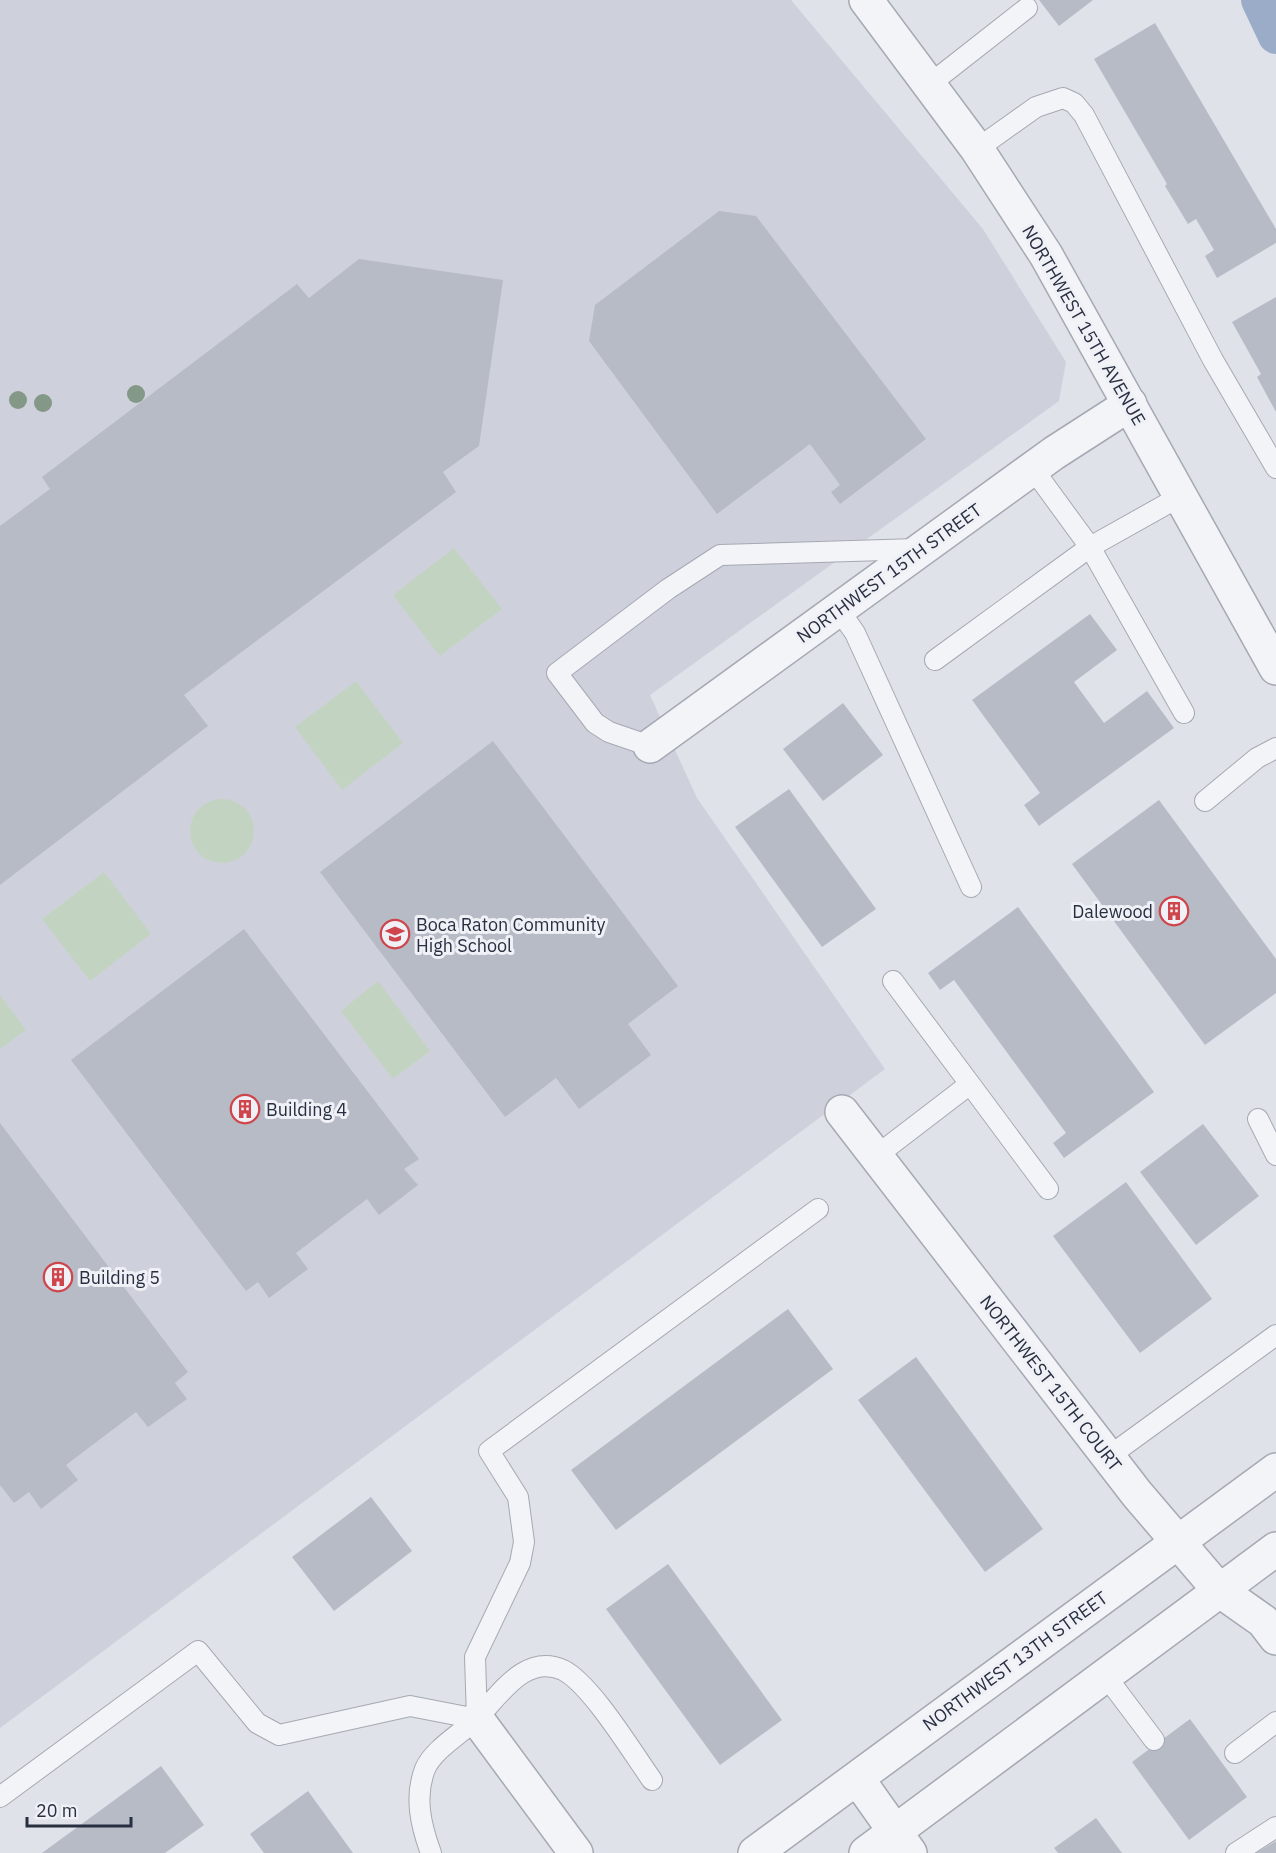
<svg xmlns="http://www.w3.org/2000/svg" width="1276" height="1853" font-family="'IBM Plex Sans',sans-serif">
  <rect width="100%" height="100%" fill="#e0e2e9"/>
  <!-- built -->
  <path fill="#ced1db" d="M0 0H791L983 229 1066 362 1059 401 650 695 697 798 885 1069 0 1728Z"/>
  <!-- green -->
  <path fill="#c3d3c1" d="M454 548 502 609 440 656 393 595Z
    M356 681 403 743 342 790 295 727Z
    M190 831a32 32 0 1 1 64 0a32 32 0 1 1-64 0Z
    M104 872 151 934 90 981 42 919Z
    M378 981 430 1051 393 1079 341 1011Z
    M0 995 26 1030 0 1049Z"/>
  <g fill="none" stroke-linecap="round" stroke-linejoin="round">
    <!-- canal -->
    <path stroke="#9bacc9" stroke-width="36" d="M1259 0 1276 36"/>
  </g>
  <!-- building -->
  <path fill="#b7bbc6" d="M1039 0H1093L1059 26Z
    M1155 23 1276 229V243L1217 278 1205 256 1214 250 1196 219 1188 224 1165 186 1167 184 1094 59Z
    M719 211 756 216 926 439 840 504 831 492 840 485 810 444 717 514 589 341 595 305Z
    M359 259 503 280 479 446 443 472 456 492 184 695 208 726 0 885V526L50 489 42 477 297 284 309 298Z
    M1276 297V412L1257 377 1261 374 1232 322Z
    M1090 614 1117 650 1074 682 1104 723 1147 691 1174 728 1039 826 1024 805 1040 793 972 700Z
    M843 703 883 755 823 801 783 749Z
    M493 741 678 986 628 1024 651 1055 579 1109 556 1078 505 1117 320 872Z
    M789 789 876 909 822 947 735 827Z
    M1159 800 1276 959V993L1205 1045 1072 864Z
    M1018 907 1154 1092 1064 1158 1053 1143 1066 1133 954 980 940 990 928 973Z
    M244 929 419 1159 404 1169 418 1185 379 1215 367 1199 296 1253 308 1269 269 1298 258 1282 246 1291 71 1060Z
    M0 1123 188 1372 175 1383 187 1399 148 1427 136 1412 66 1465 78 1480 41 1509 29 1492 14 1503 0 1485Z
    M1203 1124 1259 1196 1196 1245 1140 1172Z
    M1126 1182 1212 1299 1140 1353 1053 1236Z
    M788 1309 833 1369 616 1530 571 1470Z
    M916 1357 1043 1529 985 1572 858 1400Z
    M371 1497 412 1551 334 1611 292 1557Z
    M668 1564 782 1720 720 1765 606 1609Z
    M1190 1719 1247 1797 1189 1840 1132 1762Z
    M161 1766 204 1825 165 1853H42Z
    M308 1791 353 1853H264L250 1834Z
    M1096 1818 1122 1853H1058L1054 1848Z
    M1276 1841V1853H1256Z"/>
  <g fill="none" stroke-linecap="round" stroke-linejoin="round">
    <!-- service casing -->
    <g stroke="#a5a9b3" stroke-width="22">
      <path id="service" d="M930 84 1027 8
        M977 149 1036 107 1063 98 1074 103 1084 115 1213 360 1276 468
        M1181 496 1090 547 1184 713
        M839 610 855 633 971 887
        M935 660 1090 547 1033 469
        M650 746 609 732 595 723 557 673 668 589 720 555 917 549
        M1205 801 1257 758 1276 748
        M893 981 970 1084
        M1258 1119 1276 1155
        M876 1156 970 1084 1048 1189
        M1108 1457 1276 1335
        M1105 1675 1154 1740
        M477 1719 475 1657 520 1563 524 1542 518 1497 489 1451 818 1209
        M1235 1753 1276 1722
        M0 1797 198 1651 257 1723 279 1735 410 1706 477 1719
        M431 1853C421 1826 414 1797 425 1769 433 1750 459 1735 474 1721 497 1700 523 1652 563 1670 591 1684 632 1752 652 1780
        M1236 1853 1276 1827"/>
    </g>
    <!-- minor casing -->
    <g stroke="#a5a9b3" stroke-width="36">
      <path id="minor" d="M650 746 1054 453 1130 404
        M842 1112 1137 1494 1219 1590 1263 1621 1276 1638
        M477 1719 576 1853
        M857 1778 910 1853
        M755 1853 1276 1470
        M866 1853 1276 1549"/>
    </g>
    <!-- tertiary casing -->
    <g stroke="#a5a9b3" stroke-width="36">
      <path id="tertiary" d="M866 0 977 149 1046 255 1276 668"/>
    </g>
    <!-- service -->
    <use href="#service" stroke="#f3f4f7" stroke-width="20"/>
    <!-- minor -->
    <use href="#minor" stroke="#f3f4f7" stroke-width="33"/>
    <!-- tertiary -->
    <use href="#tertiary" stroke="#f3f4f7" stroke-width="33"/>
  </g>
  <!-- trees -->
  <g fill="#849887">
    <circle cx="136" cy="394" r="9"/>
    <circle cx="18" cy="400" r="9"/>
    <circle cx="43" cy="403" r="9"/>
  </g>
  <!-- icons -->
  <defs>
    <g id="building-ring" transform="scale(1.5)"><circle r="9.5" fill="#eff1f6" stroke="#ce454b" stroke-width="1.5"/><path d="M-4-6H4V6H1V3H-1V6H-4ZM-2.5-4.3h1.7v1.8h-1.7ZM.8-4.3h1.7v1.8H.8ZM-2.5-1h1.7V.8h-1.7ZM.8-1h1.7V.8H.8Z" fill="#ce454b"/></g>
    <g id="school-ring" transform="scale(1.5)"><circle r="9.5" fill="#eff1f6" stroke="#ce454b" stroke-width="1.5"/><path d="M0-5L7-2L0 1L-7-2ZM-4 1L0 2.5L4 1V4Q0 6-4 4Z" fill="#ce454b"/></g>
  </defs>
  <g fill-rule="evenodd">
    <use href="#building-ring" x="1174" y="911"/>
    <use href="#school-ring" x="395" y="934"/>
    <use href="#building-ring" x="245" y="1109"/>
    <use href="#building-ring" x="58" y="1277"/>
  </g>
  <g text-anchor="middle" dominant-baseline="central" stroke-width="6" stroke-linejoin="round" paint-order="stroke">
    <!-- street labels -->
    <g font-size="18" fill="#282f40" stroke="#eff1f6">
      <text transform="translate(1084 325) rotate(60)">NORTHWEST 15TH AVENUE</text>
      <text transform="translate(889 573) rotate(-36)">NORTHWEST 15TH STREET</text>
      <text transform="translate(1051 1383) rotate(52)">NORTHWEST 15TH COURT</text>
      <text transform="translate(1015 1661) rotate(-36)">NORTHWEST 13TH STREET</text>
    </g>
    <!-- poi labels -->
    <g font-size="18" fill="#282f40" stroke="#eff1f6" text-anchor="start">
      <text x="1153" y="911" text-anchor="end">Dalewood</text>
      <text x="416" y="924">Boca Raton Community<tspan x="416" dy="21">High School</tspan></text>
      <text x="266" y="1109">Building 4</text>
      <text x="79" y="1277">Building 5</text>
    </g>
  </g>
  <!-- scale -->
  <path d="M27 1817v9h104v-9" fill="none" stroke="#282f40" stroke-width="3"/>
  <text x="36" y="1817" font-size="18" fill="#282f40" stroke="#eff1f6" stroke-width="4.5" paint-order="stroke">20 m</text>
</svg>
